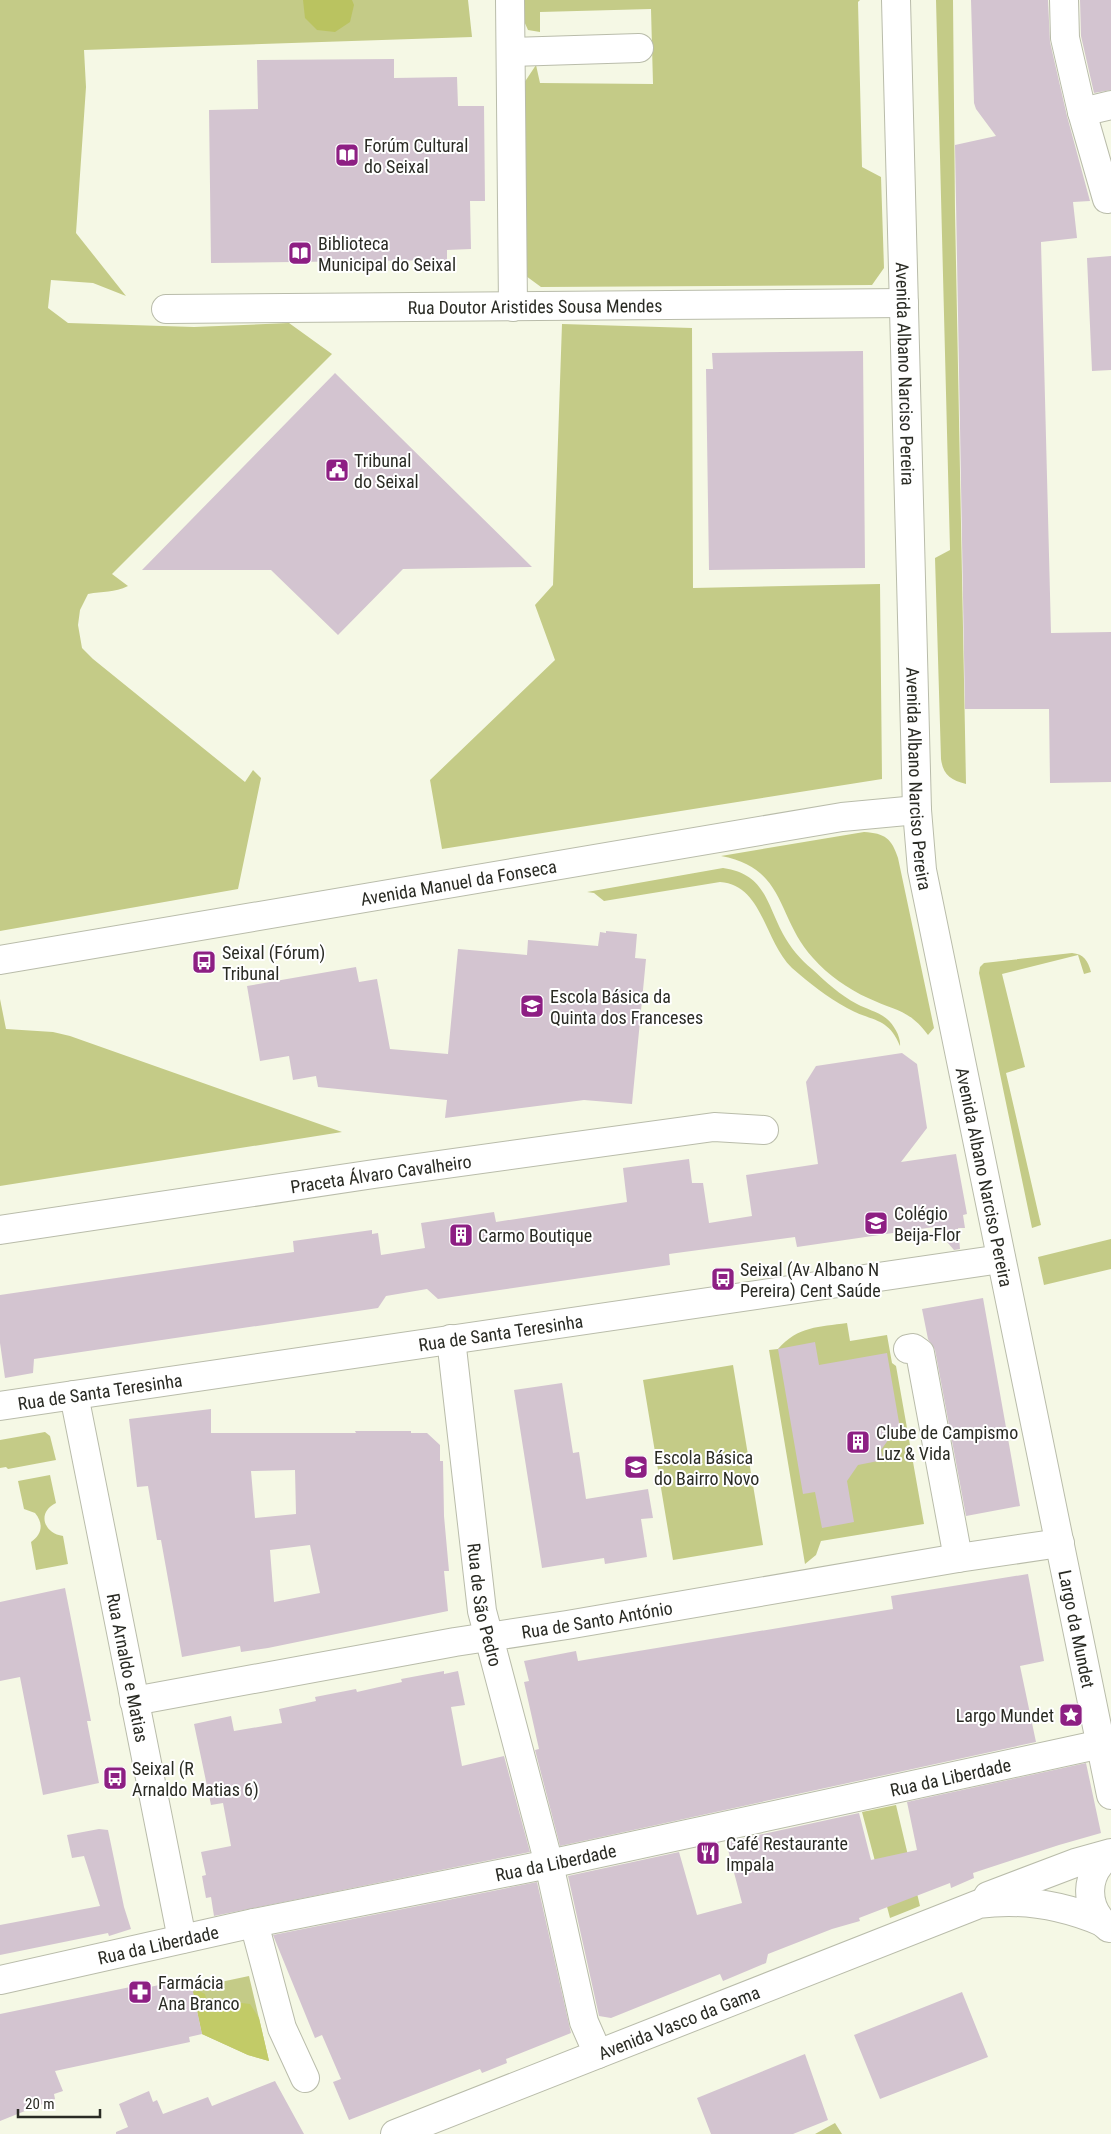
<svg xmlns="http://www.w3.org/2000/svg" width="1111" height="2134" font-family="'Roboto Condensed',sans-serif">
  <rect width="100%" height="100%" fill="#f5f8e5"/>
  <!-- green -->
  <path fill="#c4cb87" d="M0 0H468L472 37 84 50 86 87 76 233 126 296 93 283 51 280 48 308 68 323 194 327 289 323 332 354 112 574 128 586C114 593 103 591 88 594L80 610 78 625 82 648 93 659 245 782 253 770 261 778 238 889 0 931Z
    M523 0H860L858 2 862 167 881 177 884 268 872 285 541 287 526 276 524 83 536 65 540 83 653 84 651 9 540 12V32L528 30 523 19Z
    M936 0H953L955 211 966 784C951 780 943 775 941 759L935 558 950 550Z
    M562 324 692 328 693 588 880 584 882 779 442 849 430 780 555 660 535 605 553 585Z
    M864 832C885 833 892 839 898 858L934 1028 928 1035C909 1009 895 1011 868 998 848 989 828 975 813 958 776 918 787 868 721 856Z
    M723 868C765 874 766 902 783 934 790 947 800 959 812 969 826 982 840 995 857 1004 866 1009 879 1012 887 1019 894 1025 901 1037 900 1046 888 1016 871 1022 847 1008 827 997 809 983 792 968 764 941 763 885 720 882L604 901 594 893 587 892Z
    M1072 953C1084 954 1088 961 1091 972L1084 974 1078 955 1002 974 1025 1067 1006 1073 1041 1225 1032 1228 979 973 980 967 984 963Z
    M0 999 6 1029 53 1032 70 1036 342 1132 0 1186Z
    M1111 1239V1269L1044 1285 1038 1257Z
    M847 1323 850 1341 887 1335 892 1363 896 1366 924 1524 821 1541 816 1555 805 1564 769 1350 778 1349C798 1326 819 1327 847 1323Z
    M733 1365 763 1545 673 1560 643 1380Z
    M45 1432 50 1436 56 1460 8 1469 6 1467 0 1468V1440Z
    M50 1475 56 1503C37 1512 43 1533 63 1536L68 1564 36 1570 31 1542C42 1534 44 1524 35 1513L24 1509 18 1481Z
    M896 1805 920 1906 890 1918 862 1812Z
    M249 1976 269 2061 248 2055 202 2034 192 1988Z
    M835 2123 842 2134H815Z"/>
  <!-- forest -->
  <path fill="#c2cb67" d="M199 1991 205 1994 207 2001 217 2006 233 2002 250 2004 259 2018 269 2061 248 2055 202 2034 193 1992Z"/>
  <!-- water -->
  <path fill="#bac360" d="M303 0H352L354 5 350 22 335 32 317 30 305 18Z"/>
  <!-- building -->
  <path fill="#d3c4d0" fill-rule="evenodd" d="M971 0H1048L1050 42 1067 116 1090 201 1073 202 1077 238 1041 242 1051 633 1111 632V782L1050 783 1049 709H965L955 145 996 136 976 109 974 103Z
    M1080 0H1111V90L1094 93 1081 36Z
    M394 59V78L457 77 458 106H484L485 201H470L471 249 447 250V260L211 263 209 110 258 109 257 60Z
    M1111 256V370L1092 371 1087 258Z
    M863 351 865 568 709 570 706 369H713L712 353Z
    M335 373 532 567 403 569 338 635 271 570H142Z
    M606 931 637 934 635 958 646 959 632 1104 584 1100 445 1118 447 1100 318 1087 316 1076 293 1080 289 1056 260 1061 247 986 356 967 359 982 377 979 390 1049 448 1054 458 949 527 955 528 940 598 946 600 932 606 933Z
    M902 1053 917 1064 927 1128 901 1162 956 1154 967 1214 963 1215 965 1228H958L960 1249 954 1250 934 1227 797 1247 795 1237 669 1254 670 1265 438 1299 427 1289 386 1296 378 1308 34 1359 33 1373 5 1378 0 1343V1295L294 1252 293 1241 372 1230V1234L378 1233 381 1255 425 1248 421 1223 494 1212 496 1222 627 1202 623 1168 689 1159 692 1183H703L709 1223 752 1216 746 1175 818 1164 806 1082 816 1066Z
    M983 1298 1020 1506 966 1516 935 1350 928 1339 922 1309Z
    M815 1342 819 1365 887 1353 901 1434 891 1436 881 1450 883 1460 858 1465 847 1481 854 1522 822 1528 815 1492 803 1494 778 1349Z
    M562 1383 573 1453 579 1452 586 1499 648 1489 653 1518 641 1519 647 1557 605 1564 604 1558 542 1568 514 1390Z
    M211 1409V1433H356L355 1431H411V1433H427L440 1445V1461H443L444 1516 449 1571H444L448 1611 268 1648 241 1652 240 1646 182 1657 161 1540H157L148 1486 137 1487 129 1419ZM295 1470 296 1514 255 1518 251 1471ZM310 1545 320 1593 274 1602 270 1550Z
    M1028 1574 1044 1661 1020 1666 1036 1742 560 1846 535 1750 539 1749 524 1682 529 1681 524 1661 576 1651 578 1661 893 1609 891 1596Z
    M65 1588 91 1721H87L99 1783 43 1795 20 1677 0 1681V1602Z
    M444 1671V1674L458 1671 465 1705 451 1707 462 1766 504 1756 530 1852 214 1916 211 1897 206 1898 202 1876 206 1875 201 1852 231 1846 223 1803 211 1805 194 1724 231 1716 234 1731 282 1723 279 1709 316 1701 315 1697 356 1689 357 1692 379 1687 402 1682 401 1679Z
    M1086 1763 1101 1833 1059 1845 973 1873 974 1878 951 1888 950 1883 859 1918 860 1921 832 1929 768 1954 766 1963 723 1981 720 1974 611 2018 599 2016 568 1876 679 1852 697 1915 742 1903 726 1842 859 1813 871 1860 917 1850 907 1802Z
    M99 1829 108 1830 124 1907 131 1929 109 1936 108 1933 0 1955V1925L100 1906 84 1856 72 1858 67 1835Z
    M537 1882 571 2033 506 2059 507 2063 482 2073 480 2069 349 2120 333 2082 341 2079 322 2035 315 2038 273 1935Z
    M190 1978 202 2034 189 2037 190 2042 55 2071 63 2091 54 2094 55 2099 0 2121V2014L140 1985 141 1989Z
    M962 1992 988 2057 880 2099 854 2035Z
    M805 2054 828 2120 793 2134H711L697 2098Z
    M275 2081 304 2134H116V2132L128 2127 119 2104 149 2091 153 2102 157 2100 163 2114 208 2097 212 2106Z"/>
  <g fill="none" stroke-linecap="round" stroke-linejoin="round">
    <!-- minor casing -->
    <g stroke="#b9bcaa" stroke-width="30">
      <g id="minor">
        <path d="M510 0 513 307"/>
        <path id="s1" d="M896 0 917 810 922 870 1111 1795"/>
        <path d="M1064 0 1065 38 1082 112"/>
        <path d="M511 52 639 48"/>
        <path d="M1107 199 1082 112 1111 105"/>
        <path id="s2" d="M166 309 904 303"/>
        <path id="s3" d="M0 960 842 817 917 810"/>
        <path id="s4" d="M0 1230 374 1174 714 1127 764 1130"/>
        <path id="s5" d="M451 1339 482 1611 549 1864 584 2022 598 2054"/>
        <path d="M908 1349 913 1348 920 1353 958 1558"/>
        <path id="s6" d="M74 1395 182 1939"/>
        <path id="s7" d="M0 1406 1001 1259"/>
        <path id="s8" d="M134 1701 455 1642 567 1625 958 1558 1060 1543"/>
        <path d="M254 1923 282 2028 305 2078"/>
        <path id="s9" d="M0 1980 254 1923 549 1864 1111 1742"/>
      </g>
    </g>
    <!-- major casing -->
    <g stroke="#b9bcaa" stroke-width="30">
      <g id="major">
        <path d="M988 1896 1075 1863 1111 1853"/>
        <path d="M1109 1928C1083 1908 1084 1872 1111 1854"/>
        <path id="s10" d="M395 2134 979 1904C1022 1898 1062 1905 1102 1922"/>
      </g>
    </g>
    <!-- minor -->
    <use href="#minor" stroke="#fff" stroke-width="28"/>
    <!-- major -->
    <use href="#major" stroke="#fff" stroke-width="28"/>
  </g>
  <!-- icons -->
  <defs>
    <g id="library-square" transform="scale(1.25)"><rect x="-9" y="-9" width="18" height="18" rx="4" fill="#8d1f83" stroke="#fff"/><path d="M-6-4Q-3-5.5-.7-3.5V5Q-3 3-6 4ZM6-4Q3-5.5 .7-3.5V5Q3 3 6 4Z" fill="#fff"/></g>
    <g id="civic-square" transform="scale(1.25)"><rect x="-9" y="-9" width="18" height="18" rx="4" fill="#8d1f83" stroke="#fff"/><path d="M-.6-6.5H3V-4.5H.6V-3L4-1V1h2V6H-6V1h2V-1L-.6-3ZM-1.2 2.5V6h2.4V2.5Z" fill="#fff"/></g>
    <g id="bus-square" transform="scale(1.25)"><rect x="-9" y="-9" width="18" height="18" rx="4" fill="#8d1f83" stroke="#fff"/><path d="M-5-6H5V4H4V6H2V4H-2V6H-4V4H-5ZM-3.5-4V0h7V-4ZM-3.5 1.2v1.5H-2V1.2ZM2 1.2v1.5H3.5V1.2Z" fill="#fff"/></g>
    <g id="school-square" transform="scale(1.25)"><rect x="-9" y="-9" width="18" height="18" rx="4" fill="#8d1f83" stroke="#fff"/><path d="M0-5L7-2L0 1L-7-2ZM-4 1L0 2.5L4 1V4Q0 6-4 4Z" fill="#fff"/></g>
    <g id="building-square" transform="scale(1.25)"><rect x="-9" y="-9" width="18" height="18" rx="4" fill="#8d1f83" stroke="#fff"/><path d="M-4-6H4V6H1V3H-1V6H-4ZM-2.5-4.3h1.7v1.8h-1.7ZM.8-4.3h1.7v1.8H.8ZM-2.5-1h1.7V.8h-1.7ZM.8-1h1.7V.8H.8Z" fill="#fff"/></g>
    <g id="sight-square" transform="scale(1.25)"><rect x="-9" y="-9" width="18" height="18" rx="4" fill="#8d1f83" stroke="#fff"/><path d="M0-6L1.8-2.2L6-1.7L2.9 1.2L3.7 5.4L0 3.3L-3.7 5.4L-2.9 1.2L-6-1.7L-1.8-2.2Z" fill="#fff"/></g>
    <g id="restaurant-square" transform="scale(1.25)"><rect x="-9" y="-9" width="18" height="18" rx="4" fill="#8d1f83" stroke="#fff"/><path d="M-5-6h1v4h1v-4h1v4h1v-4h1v5L-1.5 .5V6h-2V.5L-5-1ZM5-6V6H3V1.5H1.5Q1.5-4 5-6Z" fill="#fff"/></g>
    <g id="pharmacy-square" transform="scale(1.25)"><rect x="-9" y="-9" width="18" height="18" rx="4" fill="#8d1f83" stroke="#fff"/><path d="M-2-6h4v4h4v4h-4v4h-4v-4h-4v-4h4Z" fill="#fff"/></g>
  </defs>
  <g fill-rule="evenodd">
    <use href="#library-square" x="347" y="155"/>
    <use href="#library-square" x="300" y="253"/>
    <use href="#civic-square" x="337" y="470"/>
    <use href="#bus-square" x="204" y="962"/>
    <use href="#school-square" x="532" y="1006"/>
    <use href="#school-square" x="876" y="1223"/>
    <use href="#building-square" x="461" y="1235"/>
    <use href="#bus-square" x="723" y="1279"/>
    <use href="#building-square" x="858" y="1442"/>
    <use href="#school-square" x="636" y="1467"/>
    <use href="#sight-square" x="1071" y="1715"/>
    <use href="#bus-square" x="115" y="1778"/>
    <use href="#restaurant-square" x="708" y="1853"/>
    <use href="#pharmacy-square" x="140" y="1992"/>
  </g>
  <g text-anchor="middle" dominant-baseline="central" stroke-width="4" stroke-linejoin="round" paint-order="stroke">
    <!-- poi labels -->
    <g font-size="18" fill="#2a2b24" stroke="#fff" text-anchor="start">
      <text x="364" y="145">Forúm Cultural<tspan x="364" dy="21">do Seixal</tspan></text>
      <text x="318" y="243">Biblioteca<tspan x="318" dy="21">Municipal do Seixal</tspan></text>
      <text x="354" y="460">Tribunal<tspan x="354" dy="21">do Seixal</tspan></text>
      <text x="222" y="952">Seixal (Fórum)<tspan x="222" dy="21">Tribunal</tspan></text>
      <text x="550" y="996">Escola Básica da<tspan x="550" dy="21">Quinta dos Franceses</tspan></text>
      <text x="894" y="1213">Colégio<tspan x="894" dy="21">Beija-Flor</tspan></text>
      <text x="478" y="1235">Carmo Boutique</text>
      <text x="740" y="1269">Seixal (Av Albano N<tspan x="740" dy="21">Pereira) Cent Saúde</tspan></text>
      <text x="876" y="1432">Clube de Campismo<tspan x="876" dy="21">Luz &amp; Vida</tspan></text>
      <text x="654" y="1457">Escola Básica<tspan x="654" dy="21">do Bairro Novo</tspan></text>
      <text x="1054" y="1715" text-anchor="end">Largo Mundet</text>
      <text x="132" y="1768">Seixal (R<tspan x="132" dy="21">Arnaldo Matias 6)</tspan></text>
      <text x="726" y="1843">Café Restaurante<tspan x="726" dy="21">Impala</tspan></text>
      <text x="158" y="1982">Farmácia<tspan x="158" dy="21">Ana Branco</tspan></text>
    </g>
    <!-- street labels -->
    <g font-size="18" fill="#2a2b24" stroke="#fff">
      <text stroke="none"><textPath href="#s2" startOffset="369">Rua Doutor Aristides Sousa Mendes</textPath></text>
      <text stroke="none"><textPath href="#s1" startOffset="374">Avenida Albano Narciso Pereira</textPath></text>
      <text stroke="none"><textPath href="#s1" startOffset="779">Avenida Albano Narciso Pereira</textPath></text>
      <text stroke="none"><textPath href="#s3" startOffset="465">Avenida Manuel da Fonseca</textPath></text>
      <text stroke="none"><textPath href="#s4" startOffset="385">Praceta Álvaro Cavalheiro</textPath></text>
      <text stroke="none"><textPath href="#s1" startOffset="1184">Avenida Albano Narciso Pereira</textPath></text>
      <text stroke="none"><textPath href="#s7" startOffset="506">Rua de Santa Teresinha</textPath></text>
      <text stroke="none"><textPath href="#s7" startOffset="101">Rua de Santa Teresinha</textPath></text>
      <text stroke="none"><textPath href="#s5" startOffset="268">Rua de São Pedro</textPath></text>
      <text stroke="none"><textPath href="#s8" startOffset="470">Rua de Santo António</textPath></text>
      <text stroke="none"><textPath href="#s1" startOffset="1645">Largo da Mundet</textPath></text>
      <text stroke="none"><textPath href="#s6" startOffset="278">Rua Arnaldo e Matias</textPath></text>
      <text stroke="none"><textPath href="#s9" startOffset="972">Rua da Liberdade</textPath></text>
      <text stroke="none"><textPath href="#s9" startOffset="568">Rua da Liberdade</textPath></text>
      <text stroke="none"><textPath href="#s9" startOffset="162">Rua da Liberdade</textPath></text>
      <text stroke="none"><textPath href="#s10" startOffset="305">Avenida Vasco da Gama</textPath></text>
    </g>
  </g>
  <!-- scale -->
  <path d="M18 2109v8h82v-8" fill="none" stroke="#2a2b24" stroke-width="2.5"/>
  <text x="25" y="2109" font-size="15" fill="#2a2b24" stroke="#ffffff" stroke-width="4" paint-order="stroke">20 m</text>
</svg>
